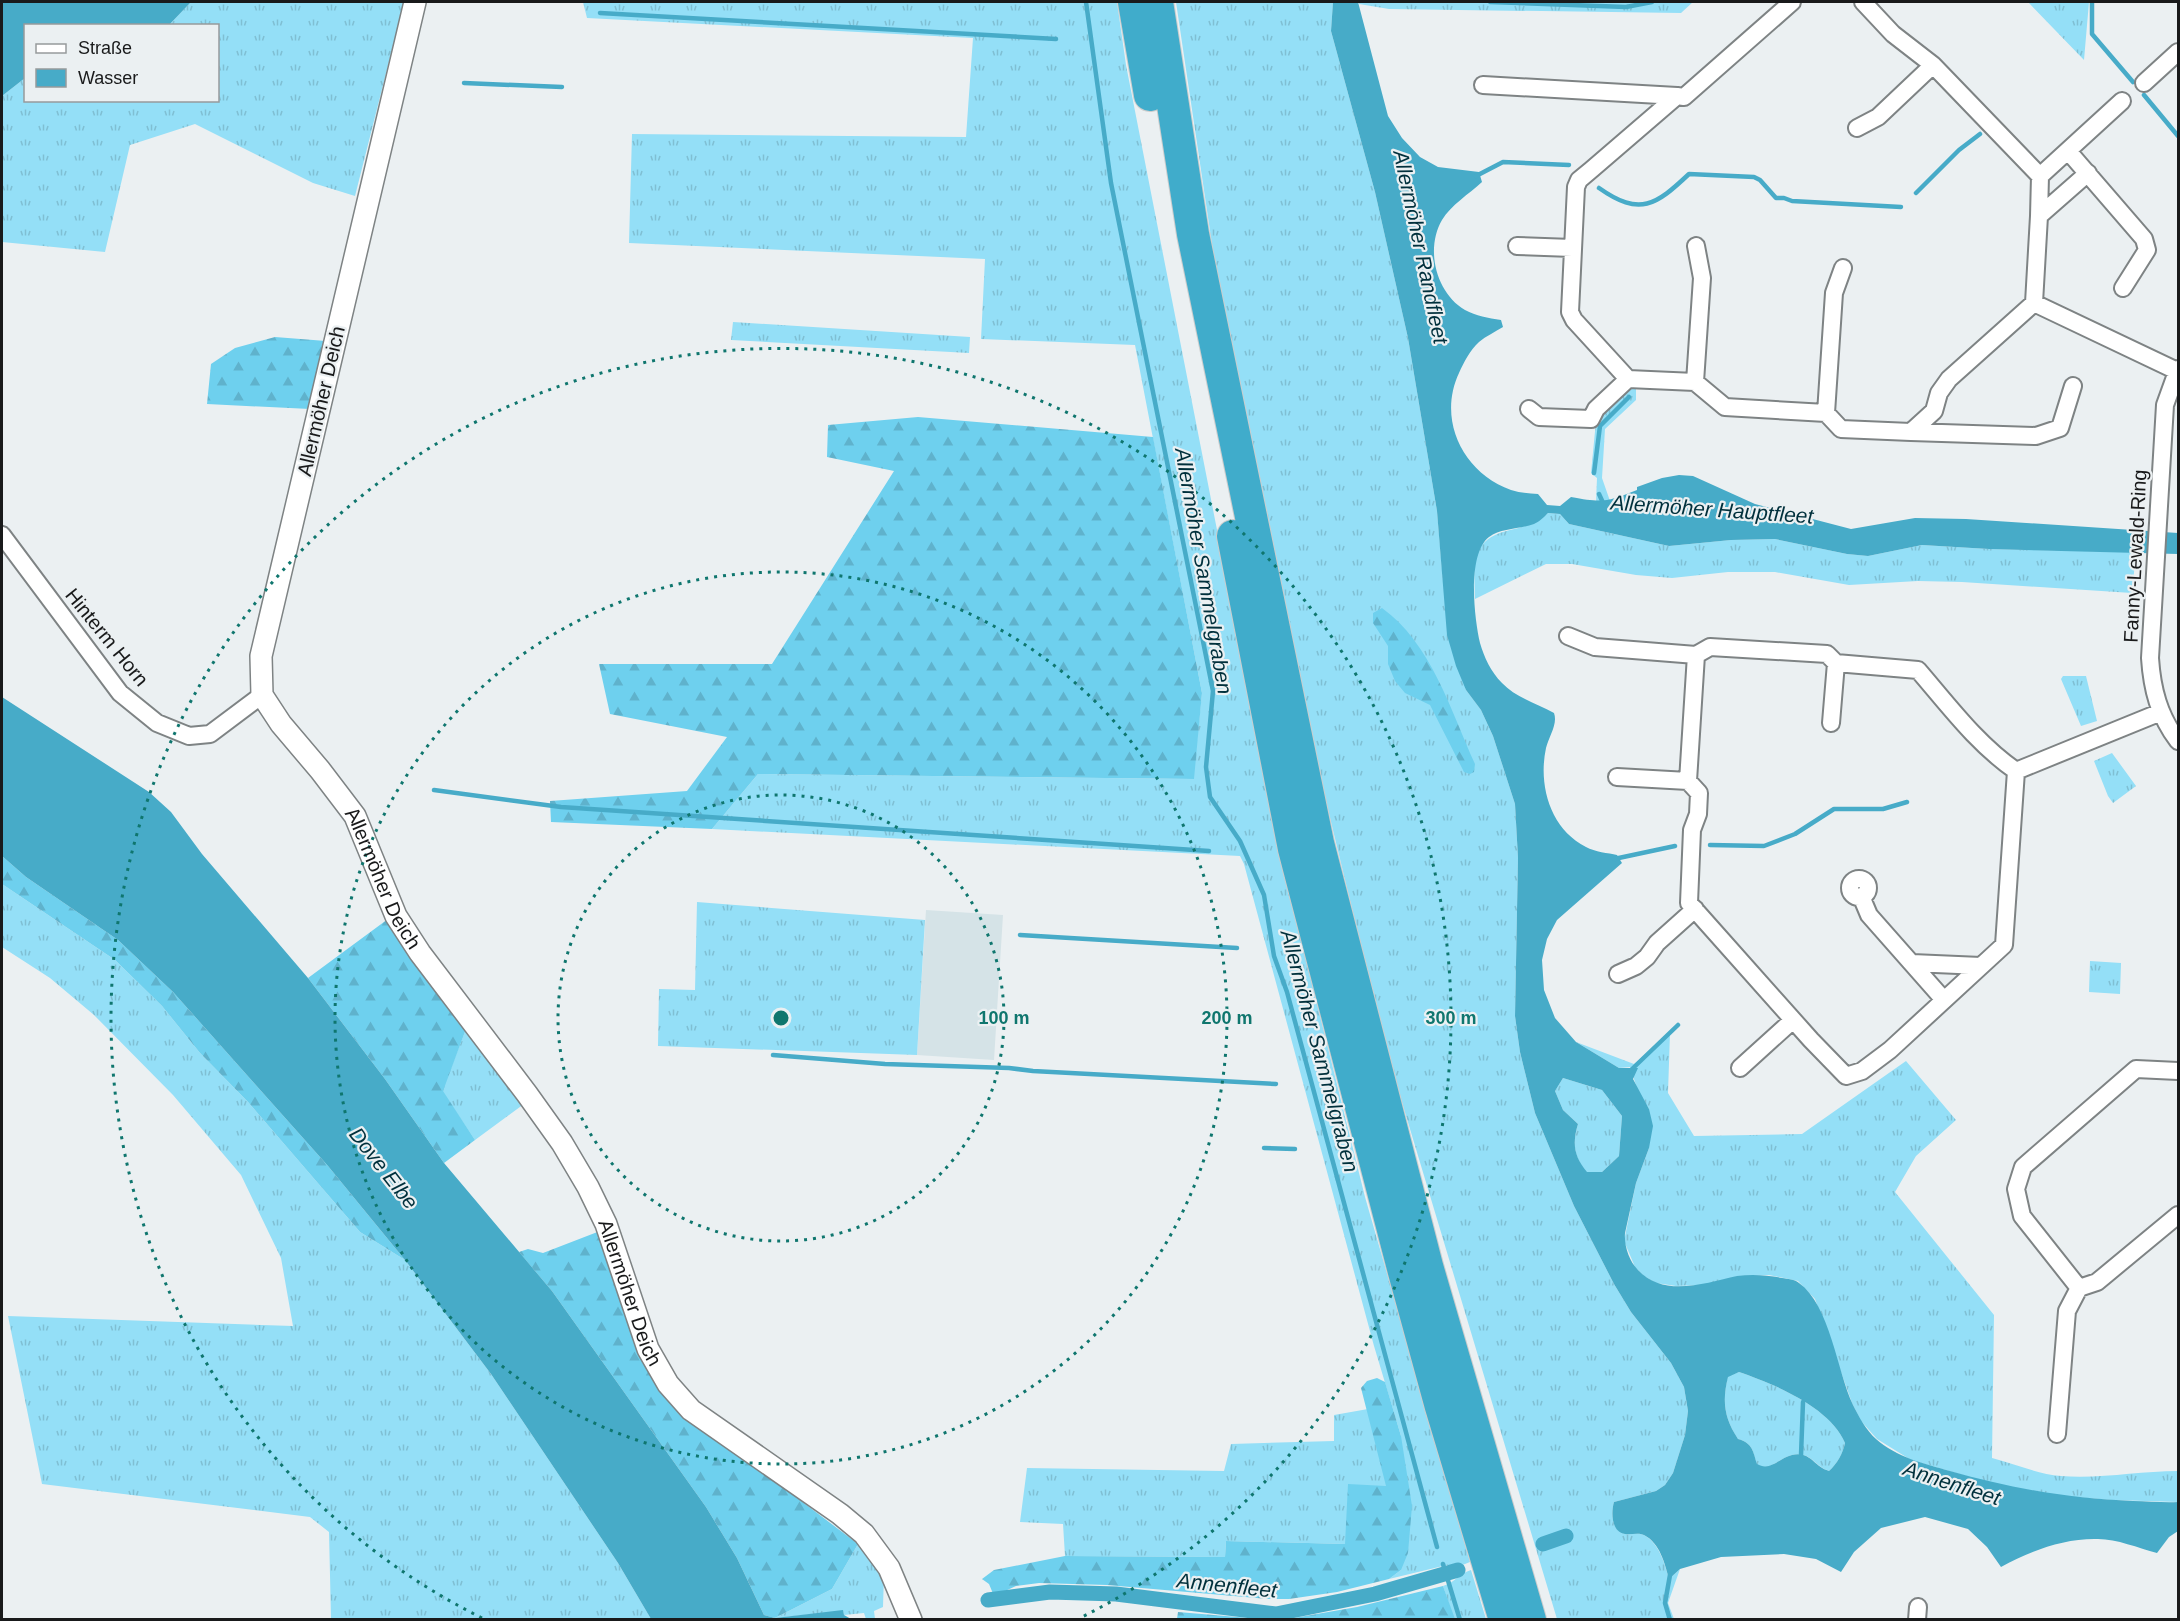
<svg xmlns="http://www.w3.org/2000/svg" width="2180" height="1621" font-family="Arial,sans-serif">
  <defs>
    <pattern id="grass-tufts" width="24" height="20" patternUnits="userSpaceOnUse" patternTransform="scale(1.5)"><rect width="24" height="20" fill="#94dff7"/><path d="M3 7l-1-3M5 7V3M7 7l1-3M15 17l-1-3M17 17v-4M19 17l1-3" fill="none" stroke="#7fbfd3"/></pattern>
    <pattern id="forest-firs" width="22" height="20" patternUnits="userSpaceOnUse" patternTransform="scale(1.5)"><rect width="22" height="20" fill="#6ed0ee"/><path d="M5 1l3.5 6h-7zM16 11l3.5 6h-7z" fill="#5fb2cc"/></pattern>
  </defs>
  <rect width="100%" height="100%" fill="#ebf0f2"/>
  <!-- built -->
  <path fill="#d5e3e7" d="M926 910 1003 915 994 1060 917 1055Z"/>
  <!-- grass -->
  <path fill="url(#grass-tufts)" d="M191 2H404L355 196 313 183 195 124 130 145 105 252 2 242V96L25 78 26 100H218V26L169 25Z
    M583 2H1117L1126 65 1283 867 1365 1197 1470 1562 1460 1566 1447 1565 1389 1579 1401 1570V1436L1374 1346 1244 864 1240 856 712 829 758 774 1193 779 1202 693 1135 345 981 339 985 259 629 243 632 134 966 137 973 38 587 18Z
    M1176 2H1333L1331 31 1375 192 1408 338 1437 511 1443 581 1466 690 1481 710 1493 736 1515 804 1518 858 1515 1016 1520 1052 1535 1113 1574 1206 1614 1284 1631 1312 1671 1363 1684 1387 1688 1411 1685 1435 1673 1473 1665 1485 1656 1491 1614 1502C1611 1513 1611 1530 1625 1534 1631 1535 1638 1532 1644 1535 1659 1543 1665 1564 1669 1579L1680 1569 1668 1603 1674 1619H1557L1386 1049 1316 760 1216 271Z
    M1358 2H1693L1681 13 1389 9 1359 4Z
    M2028 2H2089L2084 60Z
    M733 322 970 337 969 353 731 340Z
    M1631 388H1636V400L1605 429 1602 478 1610 501 1596 502 1597 478 1591 473 1596 421Z
    M1548 513 1560 514 1569 524 1669 546 1731 540 1775 539 1847 554 1868 556 1922 545 1989 549 2136 552 2132 593 1962 582 1918 581 1849 585 1775 572H1728L1672 578 1636 575 1572 564H1546L1475 599C1474 564 1470 539 1510 530 1526 526 1536 524 1548 513Z
    M2063 676H2086L2097 721 2081 726 2061 679Z
    M2112 753 2136 786 2113 803 2108 796 2094 761Z
    M2 884 115 960 162 1006 200 1053 248 1102 360 1232 405 1260 491 1374 618 1563 651 1619H331L329 1532 310 1517 42 1484 8 1316 293 1326 281 1258 241 1175 173 1095 94 1015 50 978 2 947Z
    M697 902 925 920 917 1055 658 1046 659 989 695 990Z
    M2090 961 2121 963 2120 994 2089 992Z
    M466 1029 524 1104 475 1140 442 1091Z
    M1670 1033 1668 1093 1694 1136 1802 1134 1906 1061 1956 1120 1916 1156 1895 1192 1994 1315 1992 1458C2015 1464 2038 1474 2061 1476 2101 1479 2139 1471 2178 1471V1502L2112 1500 2062 1496 1994 1484 1911 1460 1877 1439 1861 1421 1852 1403 1815 1299 1798 1281 1769 1275 1739 1276 1704 1285 1676 1286 1656 1283 1644 1276 1635 1267 1624 1241 1636 1183 1649 1148V1109L1638 1091 1630 1067 1619 1068 1576 1042 1634 1064Z
    M1563 1078 1602 1090 1622 1116 1619 1156 1602 1172H1586C1574 1156 1572 1144 1578 1124L1563 1110 1555 1091Z
    M1739 1372C1774 1384 1830 1407 1845 1443 1843 1453 1837 1464 1829 1471 1815 1467 1811 1451 1792 1455 1779 1458 1770 1472 1757 1465 1753 1452 1753 1443 1738 1439 1724 1418 1722 1401 1728 1376Z
    M1368 1409 1387 1487 1345 1544 1226 1541 1225 1557 1065 1556 1063 1524 1020 1522 1027 1468 1224 1471 1231 1444 1334 1441V1415Z
    M858 1544 884 1574 883 1607 874 1611 875 1619H866L864 1613 844 1615 843 1611 775 1618 832 1589Z
    M1471 1570 1486 1619H1454L1443 1586C1454 1583 1460 1573 1471 1570Z"/>
  <!-- forest -->
  <path fill="url(#forest-firs)" d="M275 337 326 341 310 409 207 404 211 364 235 348Z
    M918 417 1153 437 1202 693 1194 779 758 774 712 829 551 822 550 801 687 791 727 737 610 714 599 664H772L894 471 827 457 828 425Z
    M1382 608C1431 643 1451 711 1475 764L1474 772 1470 774 1464 772 1430 705 1405 693 1395 681 1388 664V646L1373 623V613Z
    M2 856 26 877 118 940 173 992 328 1166 405 1260 360 1232 248 1102 200 1053 162 1006 115 960 2 884Z
    M388 919 466 1029 443 1091 475 1140 444 1163 385 1079 308 978Z
    M600 1231 685 1413 858 1544 832 1589 775 1618 764 1615 737 1558 706 1507 552 1291 519 1252 528 1249 543 1253Z
    M1377 1378 1385 1382 1401 1436 1412 1506 1408 1553 1401 1570 1389 1579 1337 1592 1289 1599H1268L1107 1585 1039 1583 1016 1586 994 1596 989 1584 982 1579 994 1570 1065 1556 1225 1557 1226 1541 1345 1544 1348 1484 1386 1486 1361 1388 1367 1381Z
    M1443 1586 1455 1619H1288L1357 1607Z
    M1178 1612 1261 1619H1177Z"/>
  <!-- water -->
  <path fill="#47abc8" fill-rule="evenodd" d="M2 2H191L169 25 26 26 25 78 2 96Z
    M1333 2H1358L1388 116 1402 138 1420 157 1438 167 1479 172 1482 182C1469 194 1451 205 1442 220 1425 249 1436 293 1465 310 1476 316 1488 318 1501 320L1503 327C1495 332 1486 336 1479 342 1470 350 1464 362 1459 373 1437 420 1463 473 1511 490 1520 493 1529 493 1538 494L1547 505 1560 506 1571 497C1603 503 1607 502 1637 490V487L1662 478 1679 475 1693 476 1755 504 1851 529 1915 518 1966 519 2178 533V554L1989 549 1922 545 1868 556 1847 554 1775 539 1731 540 1669 546 1569 524 1560 514 1548 513C1544 517 1539 522 1534 524 1520 529 1501 528 1489 537 1467 554 1474 617 1480 643 1484 657 1491 672 1502 683 1515 697 1537 704 1554 713 1558 724 1549 736 1546 748 1538 785 1550 829 1586 847 1595 852 1608 853 1617 855L1622 863 1557 920 1547 939 1542 960 1544 990 1555 1018 1576 1042 1619 1068H1638L1633 1079 1649 1109 1653 1126 1649 1148 1636 1183 1625 1233C1624 1246 1629 1261 1638 1270 1664 1298 1705 1283 1737 1276 1751 1274 1768 1275 1782 1278 1787 1279 1795 1279 1799 1283 1830 1305 1837 1371 1853 1405 1859 1417 1866 1430 1876 1439 1896 1457 1925 1464 1950 1471 2010 1488 2071 1499 2133 1501 2148 1501 2164 1503 2178 1502V1531L2169 1537 2157 1553C2138 1548 2117 1539 2098 1539 2064 1538 2030 1551 2001 1567L1987 1547 1968 1529 1925 1517 1881 1528 1854 1552 1841 1572 1816 1559 1784 1554 1721 1557 1680 1569 1669 1579C1665 1564 1660 1543 1644 1535 1638 1532 1631 1535 1625 1534 1611 1532 1611 1512 1614 1502L1656 1491 1665 1485 1673 1473 1685 1435 1688 1411 1684 1387 1671 1363 1631 1312 1614 1284 1574 1206 1535 1113 1520 1052 1515 1016 1518 858 1515 804 1493 736 1481 710 1466 690 1456 666 1447 635 1437 511 1408 338 1375 192 1331 31ZM1563 1078 1602 1090 1622 1116 1619 1156 1602 1172H1587C1574 1156 1572 1144 1578 1124L1563 1110 1555 1091ZM1739 1372C1774 1384 1830 1407 1845 1443 1843 1453 1837 1464 1829 1471 1814 1467 1811 1451 1792 1455 1779 1458 1770 1472 1757 1464 1753 1452 1753 1443 1738 1439 1724 1418 1722 1401 1728 1377Z
    M2 697 149 792 171 812 202 854 308 978 385 1079 444 1163 552 1291 706 1507 737 1558 764 1615 775 1618 843 1610 844 1615 851 1619H651L618 1563 491 1374 405 1260 328 1166 173 992 118 940 26 877 2 856Z"/>
  <g fill="none" stroke-linecap="round" stroke-linejoin="round">
    <!-- stream -->
    <path stroke="#47abc8" stroke-width="4.5" d="M1086 2 1111 183 1213 691 1206 767 1210 797 1240 841 1264 895 1274 956 1287 992 1437 1547
      M1490 2 1626 7 1652 2
      M2092 2V34L2133 82
      M600 13 1056 39
      M464 83 562 87
      M2144 95 2178 136
      M1476 176 1503 162 1569 165
      M1599 188C1640 217 1656 205 1689 174L1754 177 1760 180 1776 198H1784L1792 201 1901 207
      M1916 193 1959 150 1980 134
      M1594 473 1600 426 1629 397
      M1599 494 1604 505
      M434 790 561 807 1209 851
      M1710 845 1764 846 1795 834 1834 809H1883L1907 802
      M1614 859 1675 846
      M1020 935 1237 948
      M773 1055 885 1064 1009 1068 1033 1071 1276 1084
      M1630 1071 1678 1025
      M1264 1148 1295 1149
      M1801 1455 1803 1402
      M1443 1564 1460 1620
      M1670 1620 1665 1603 1670 1575"/>
    <!-- canal -->
    <path stroke="#47abc8" stroke-width="15" d="M1543 1544 1566 1536
      M988 1600 1050 1592 1116 1594 1276 1614 1375 1594 1458 1570"/>
    <!-- minor casing -->
    <g stroke="#7e8384" stroke-width="20">
      <path id="minor" d="M1792 2 1684 97 1677 96 1591 170 1579 180 1576 187 1570 312 1574 320 1628 379 1695 382 1725 407 1826 413 1841 429 1911 432 1934 411 1939 393 1949 379 2034 303 2177 371
        M1863 2 1893 34 1933 65 2040 176 2039 216 2088 173
        M2144 83 2178 52
        M1483 85 1677 96
        M1857 128 1878 117 1933 65
        M2068 151 2144 239 2147 250 2123 288
        M2040 176 2122 101
        M1517 246 1572 248
        M2034 303 2039 216
        M2178 369 2165 405 2150 658C2152 689 2159 716 2178 741
        M1695 382 1702 278 1696 246
        M1529 409 1539 417 1591 419 1596 409 1628 379
        M1826 413 1834 293 1843 268
        M1911 432 2036 436 2060 428 2073 386
        M2 535 120 693 157 723 189 736 210 734 262 695
        M1568 636 1595 647 1696 655
        M1831 723 1836 663
        M2016 771C1977 744 1949 706 1918 670L1836 663 1827 654 1710 647 1696 655 1688 781 1699 793 1698 814 1692 830 1689 903 1811 1040 1846 1076 1862 1071 1890 1050 2004 945 2016 771 2161 712
        M1617 777 1688 781
        M1850 888a9 9 0 1 1 18 0a9 9 0 1 1-18 0Z
        M1861 896 1869 915 1944 1000
        M1912 963 1981 966
        M1618 974 1636 966 1647 957 1657 943 1695 909
        M1740 1068 1793 1020
        M2079 1288 2022 1216 2016 1189 2023 1167 2136 1069 2178 1071
        M2057 1434 2067 1311 2079 1288 2097 1282 2178 1215
        M1917 1620 1918 1607"/>
    </g>
    <!-- tertiary casing -->
    <g stroke="#7e8384" stroke-width="24">
      <g id="tertiary">
        <path id="s1" d="M415 2 261 656 262 695 281 724 320 770 355 816 396 916 420 953 527 1094 562 1143 588 1187 606 1224 648 1349 668 1384 691 1410 840 1514 864 1534 889 1568 911 1620"/>
      </g>
    </g>
    <!-- motorway casing -->
    <g stroke="#cccdcd" stroke-width="34">
      <path id="motorway" d="M1134 2 1150 95
        M1157 2 1193 234 1318 843 1427 1266 1530 1620
        M1233 536 1294 849 1404 1272 1441 1407 1505 1620"/>
    </g>
    <!-- minor -->
    <use href="#minor" stroke="#fff" stroke-width="16"/>
    <!-- tertiary -->
    <use href="#tertiary" stroke="#fff" stroke-width="21"/>
    <!-- motorway -->
    <use href="#motorway" stroke="#40accb" stroke-width="32"/>
  </g>
  <!-- distance rings -->
  <g fill="none" stroke="#0f766e" stroke-width="3" stroke-dasharray="3 6">
    <circle cx="781" cy="1018" r="223"/>
    <circle cx="781" cy="1018" r="446"/>
    <path d="M482 1618A670 670 0 1 1 1080 1618"/>
  </g>
  <g text-anchor="middle" dominant-baseline="central" stroke-width="4.5" stroke-linejoin="round" paint-order="stroke">
    <!-- street labels -->
    <g font-size="20" fill="#191a1b" stroke="#ebf0f2">
      <text transform="translate(321 401) rotate(-77)">Allermöher Deich</text>
      <text transform="translate(2135 556) rotate(-87)">Fanny-Lewald-Ring</text>
      <text transform="translate(107 637) rotate(51)">Hinterm Horn</text>
      <text stroke="none"><textPath href="#s1" startOffset="932">Allermöher Deich</textPath></text>
      <text stroke="none"><textPath href="#s1" startOffset="1418">Allermöher Deich</textPath></text>
    </g>
    <!-- water labels -->
    <g font-size="21" font-style="italic" fill="#00303c" stroke="#ebf0f2">
      <text transform="translate(1421 247) rotate(78)">Allermöher Randfleet</text>
      <text transform="translate(1712 509) rotate(4)">Allermöher Hauptfleet</text>
      <text transform="translate(1204 571) rotate(80)">Allermöher Sammelgraben</text>
      <text transform="translate(1320 1051) rotate(75)">Allermöher Sammelgraben</text>
      <text transform="translate(384 1168) rotate(52)">Dove Elbe</text>
      <text transform="translate(1952 1483) rotate(18)">Annenfleet</text>
      <text transform="translate(1227 1585) rotate(6)">Annenfleet</text>
    </g>
  </g>
  <circle cx="781" cy="1018" r="9" fill="#0f766e" stroke="#ebf0f2" stroke-width="3"/>
  <g font-size="18" text-anchor="middle" font-weight="bold" fill="#0f766e" stroke="#ebf0f2" stroke-width="4.5" stroke-linejoin="round" paint-order="stroke">
    <text x="1004" y="1024">100 m</text>
    <text x="1227" y="1024">200 m</text>
    <text x="1451" y="1024">300 m</text>
  </g>
  <!-- border -->
  <rect width="2180" height="1621" fill="none" stroke="#191a1b" stroke-width="6"/>
  <!-- legend -->
  <rect x="24" y="24" width="195" height="78" fill="#ebf0f2" stroke="#979a9c" stroke-width="1.5"/>
  <rect x="36" y="44" width="30" height="9" fill="#ffffff" stroke="#979a9c" stroke-width="1.5"/>
  <text x="78" y="54" font-size="18" fill="#191a1b">Straße</text>
  <rect x="36" y="69" width="30" height="18" fill="#47abc8" stroke="#979a9c" stroke-width="1.5"/>
  <text x="78" y="84" font-size="18" fill="#191a1b">Wasser</text>
</svg>
